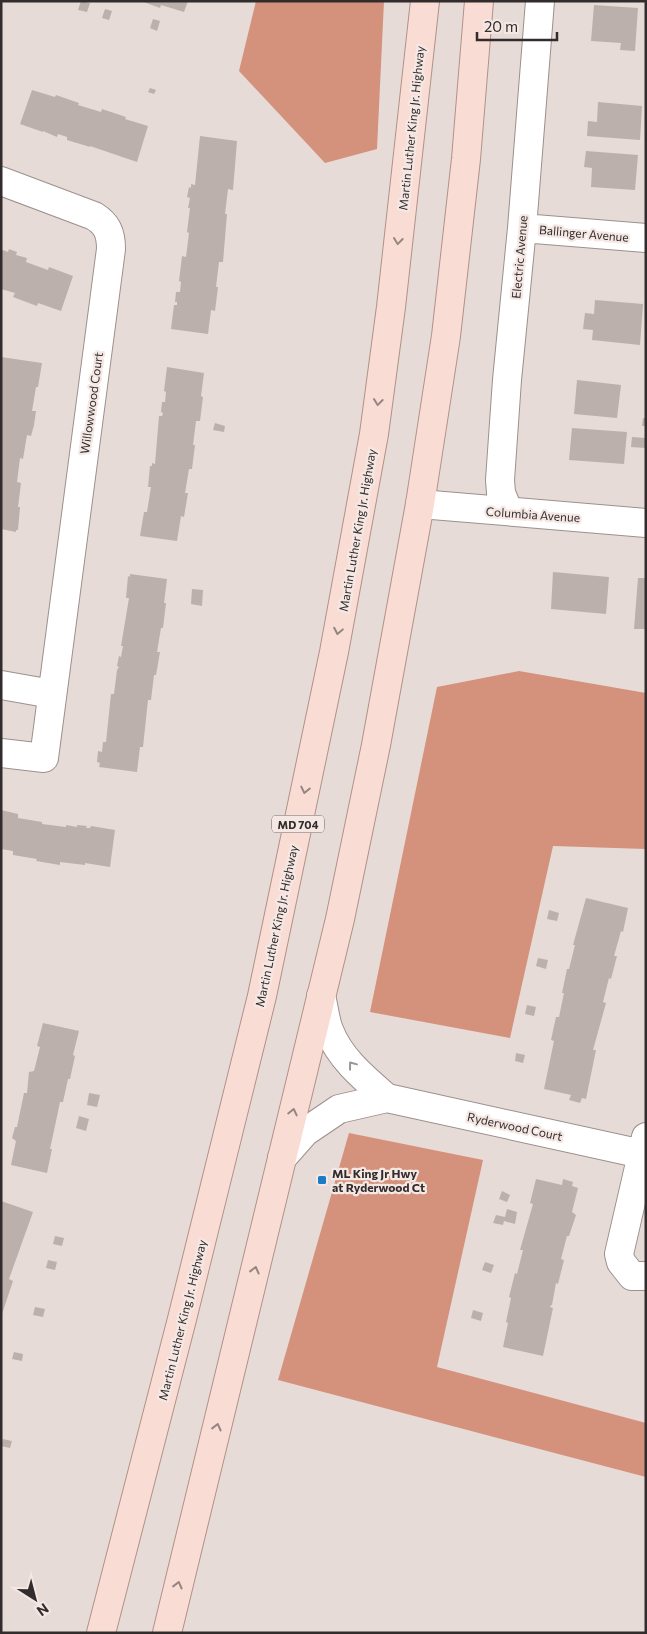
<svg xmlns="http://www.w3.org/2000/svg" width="647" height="1634" font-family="Commissioner,sans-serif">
  <rect width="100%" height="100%" fill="#e7dbd7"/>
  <!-- forest -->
  <path fill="#d4917c" d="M256 1H384L377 149 325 163 239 71Z
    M519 671 646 693V849L553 846 510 1038 370 1012 437 687Z
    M349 1133 483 1160 437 1367 646 1423V1477L278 1380Z"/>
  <!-- building -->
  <path fill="#bcb0ac" d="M81 1 90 3 87 12 78 10Z
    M141 1H188L184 12 161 5 160 8Z
    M594 5 638 8 635 51 620 50 621 43 591 41Z
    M105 9 112 11 109 20 102 18Z
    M153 19 160 21 157 31 150 28Z
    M150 88 156 90 154 94 148 92Z
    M32 90 55 97 56 95 79 103 78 105 101 112 102 109 126 117 125 119 148 126 137 162 90 146V147L67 140V137L58 134 57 137 43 131V132L20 124Z
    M598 102 642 106 640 140 587 136 588 121 597 122Z
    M200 136 237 141 233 190 228 189 225 214H227L223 262H219L216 287H218L215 311 211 310 208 334 171 329 174 305H177V302H175L176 292H180L181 282 179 281 182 256 186 257 189 233 187 232 190 208H188L190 198 187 197 189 187 191 188V184L195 185Z
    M586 151 638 155 635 190 591 187 592 168 584 167Z
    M9 249 17 252 16 255 27 258 26 262 48 270 49 267 73 276 61 311 38 303 37 306 13 297 15 293 1 289V252L3 250 8 252Z
    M595 300 643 304 640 345 592 340 593 330 583 329 585 313 594 314Z
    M1 357 42 363 38 387H36L32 411H36L34 425 31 436 27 435 23 459 20 458 17 482 21 483 18 507H20L18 530H16V532L1 529Z
    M167 367 204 373 201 396 203 397 200 421H196L193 445H195L192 469H189L185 493H188L184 517 181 516 177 541 140 536 144 512H147L151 487H148L150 466H152V463L155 464 159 416H162L163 413 161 412 162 402H165L166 392 164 391Z
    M577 380 621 385 617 418 574 414Z
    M643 418H646V426H642Z
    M215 423 225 426 224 432 213 430Z
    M572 428 627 432 624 464 569 460Z
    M632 437 646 438 645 448 631 447Z
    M553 572 609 577 606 614 551 609Z
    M130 574 167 579 164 603H166L163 628H161L157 652H160L156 675H154L151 700H148L143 747H140L137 772 99 767 100 763 97 762 98 751 102 752 103 742H106L111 694H114L117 670 119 667 117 666 119 656 121 657 123 646H121L129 598H126L128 576 130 577Z
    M638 578H646V629H634Z
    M192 589 203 590 202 606 191 604Z
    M1 810 18 814V818L42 822V824L66 827V825L77 827V825L87 826 86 828H90L91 826 115 830 110 867 85 863V865L60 862V865L36 861 37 859 13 855V851L1 849Z
    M586 898 628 908 623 932 621 931 614 956H617L611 979 609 978 603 1002 606 1003 593 1050H596L586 1099 582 1098 580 1103 569 1100 571 1095 544 1089 554 1041 551 1040 556 1017H559L564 993H562L567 969H569L575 945H573Z
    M549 910 559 913 557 921 547 919Z
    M538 958 548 960 546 969 536 966Z
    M527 1005 536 1007 534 1016 525 1014Z
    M43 1023 79 1031 73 1055 75 1056 70 1079H68L63 1102H60L55 1126 50 1149H52L47 1173 11 1165 16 1141 12 1138 15 1127H17L24 1093H27L29 1072 34 1071 40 1047 37 1046Z
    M516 1053 525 1055 523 1063 515 1061Z
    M89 1093 100 1095 97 1107 87 1105Z
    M79 1116 89 1119 86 1131 76 1128Z
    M536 1179 562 1185 563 1179 573 1182 572 1186 578 1188 572 1212 576 1215 569 1236H567L561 1259 564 1260 558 1284 556 1283 552 1305H551L550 1307 553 1308 543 1356 503 1347 508 1323 506 1322 511 1298 509 1297 515 1273 517 1274 523 1250H520L533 1204 530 1203Z
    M502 1191 510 1195 507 1202 499 1199Z
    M1 1201 33 1212 9 1279 13 1281 2 1314Z
    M507 1209 517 1212 515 1224 504 1221 503 1225 493 1223 496 1215 505 1217Z
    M55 1236 64 1238 62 1246 53 1244Z
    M48 1260 57 1262 55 1270 46 1268Z
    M485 1262 494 1265 491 1273 482 1270Z
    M35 1307 45 1309 43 1317 33 1315Z
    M473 1310 483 1313 481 1321 471 1318Z
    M14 1352 23 1354 22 1361 12 1359Z
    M3 1439 12 1441 10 1448 1 1446Z"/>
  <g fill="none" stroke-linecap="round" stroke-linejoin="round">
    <!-- street casing -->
    <g stroke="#9c908d" stroke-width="30">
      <path id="street" d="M1 181 94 216C107 224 111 233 111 249L44 758 1 753
        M522 228 646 238
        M420 504C495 510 570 516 646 523
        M508 510 501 493 500 480 507 380 522 228 540 1
        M1 685 52 694
        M321 996C324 1007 325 1020 329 1030 340 1059 365 1079 387 1098
        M646 1137 619 1254 621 1262 632 1276H646
        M282 1158 305 1132 339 1109 387 1098 642 1154"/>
    </g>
    <!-- primary casing -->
    <g stroke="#b19188" stroke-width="30">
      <path id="primary" d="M101 1633 182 1319 262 996 334 652 374 434 391 307 425 1
        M167 1633 340 919 376 745 420 504 446 336 466 159 479 1"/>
    </g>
    <!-- street -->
    <use href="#street" stroke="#fff" stroke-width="28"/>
    <!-- primary -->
    <use href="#primary" stroke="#f9ddd5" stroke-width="28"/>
  </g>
  <!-- one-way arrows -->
  <defs><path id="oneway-chevron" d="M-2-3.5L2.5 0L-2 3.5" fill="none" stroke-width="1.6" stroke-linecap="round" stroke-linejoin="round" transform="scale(1.25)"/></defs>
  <g stroke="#968580">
    <use href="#oneway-chevron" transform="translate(398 241) rotate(97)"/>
    <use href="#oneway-chevron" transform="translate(378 402) rotate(97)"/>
    <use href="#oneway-chevron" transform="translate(338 631) rotate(101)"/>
    <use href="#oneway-chevron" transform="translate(305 790) rotate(102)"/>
    <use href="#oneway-chevron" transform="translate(293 1112) rotate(-77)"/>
    <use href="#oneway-chevron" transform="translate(255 1270) rotate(-76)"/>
    <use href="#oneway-chevron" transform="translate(217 1427) rotate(-76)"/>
    <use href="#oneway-chevron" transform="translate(178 1585) rotate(-76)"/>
  </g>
  <use stroke="#989696" href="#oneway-chevron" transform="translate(352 1065) rotate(-127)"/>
  <!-- markers -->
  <rect fill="#1a7cc8" stroke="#f5e8e4" stroke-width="2" x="317" y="1175" width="10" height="10" rx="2.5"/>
  <g text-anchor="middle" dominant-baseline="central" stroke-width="4.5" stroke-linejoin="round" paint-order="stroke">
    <!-- shield labels -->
    <rect fill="#f5e8e4" stroke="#6c6563" stroke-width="1" x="272" y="815.5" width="52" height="17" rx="4"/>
    <g font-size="11" font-weight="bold" fill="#322d2c">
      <text x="298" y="824">MD 704</text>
    </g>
    <!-- street labels -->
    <g font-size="12" fill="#322d2c" stroke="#f5e8e4">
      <text transform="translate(411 128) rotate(-84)">Martin Luther King Jr. Highway</text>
      <text transform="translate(584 233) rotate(5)">Ballinger Avenue</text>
      <text transform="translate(519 257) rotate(-85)">Electric Avenue</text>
      <text transform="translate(91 403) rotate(-82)">Willowwood Court</text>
      <text transform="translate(533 514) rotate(4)">Columbia Avenue</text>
      <text transform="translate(357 530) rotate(-80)">Martin Luther King Jr. Highway</text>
      <text transform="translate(276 926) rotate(-78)">Martin Luther King Jr. Highway</text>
      <text transform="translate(515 1126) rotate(12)">Ryderwood Court</text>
      <text transform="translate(182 1320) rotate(-76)">Martin Luther King Jr. Highway</text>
    </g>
    <!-- poi labels -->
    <g font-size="12" font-weight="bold" fill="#322d2c" stroke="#f5e8e4" text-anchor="start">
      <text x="332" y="1173">ML King Jr Hwy<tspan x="332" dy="14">at Ryderwood Ct</tspan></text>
    </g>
  </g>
  <!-- border -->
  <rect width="647" height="1634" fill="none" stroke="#322d2c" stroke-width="5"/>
  <!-- north arrow -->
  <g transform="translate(35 1599) rotate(144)" stroke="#f5e8e4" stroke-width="4" paint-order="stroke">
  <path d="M0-4L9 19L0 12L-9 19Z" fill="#322d2c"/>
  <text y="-8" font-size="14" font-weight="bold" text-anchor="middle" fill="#322d2c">N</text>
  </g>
  <!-- scale -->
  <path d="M477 32v8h80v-8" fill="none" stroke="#322d2c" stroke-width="2.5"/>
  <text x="484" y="32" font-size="15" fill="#322d2c" stroke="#f5e8e4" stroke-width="4" paint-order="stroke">20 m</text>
</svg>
